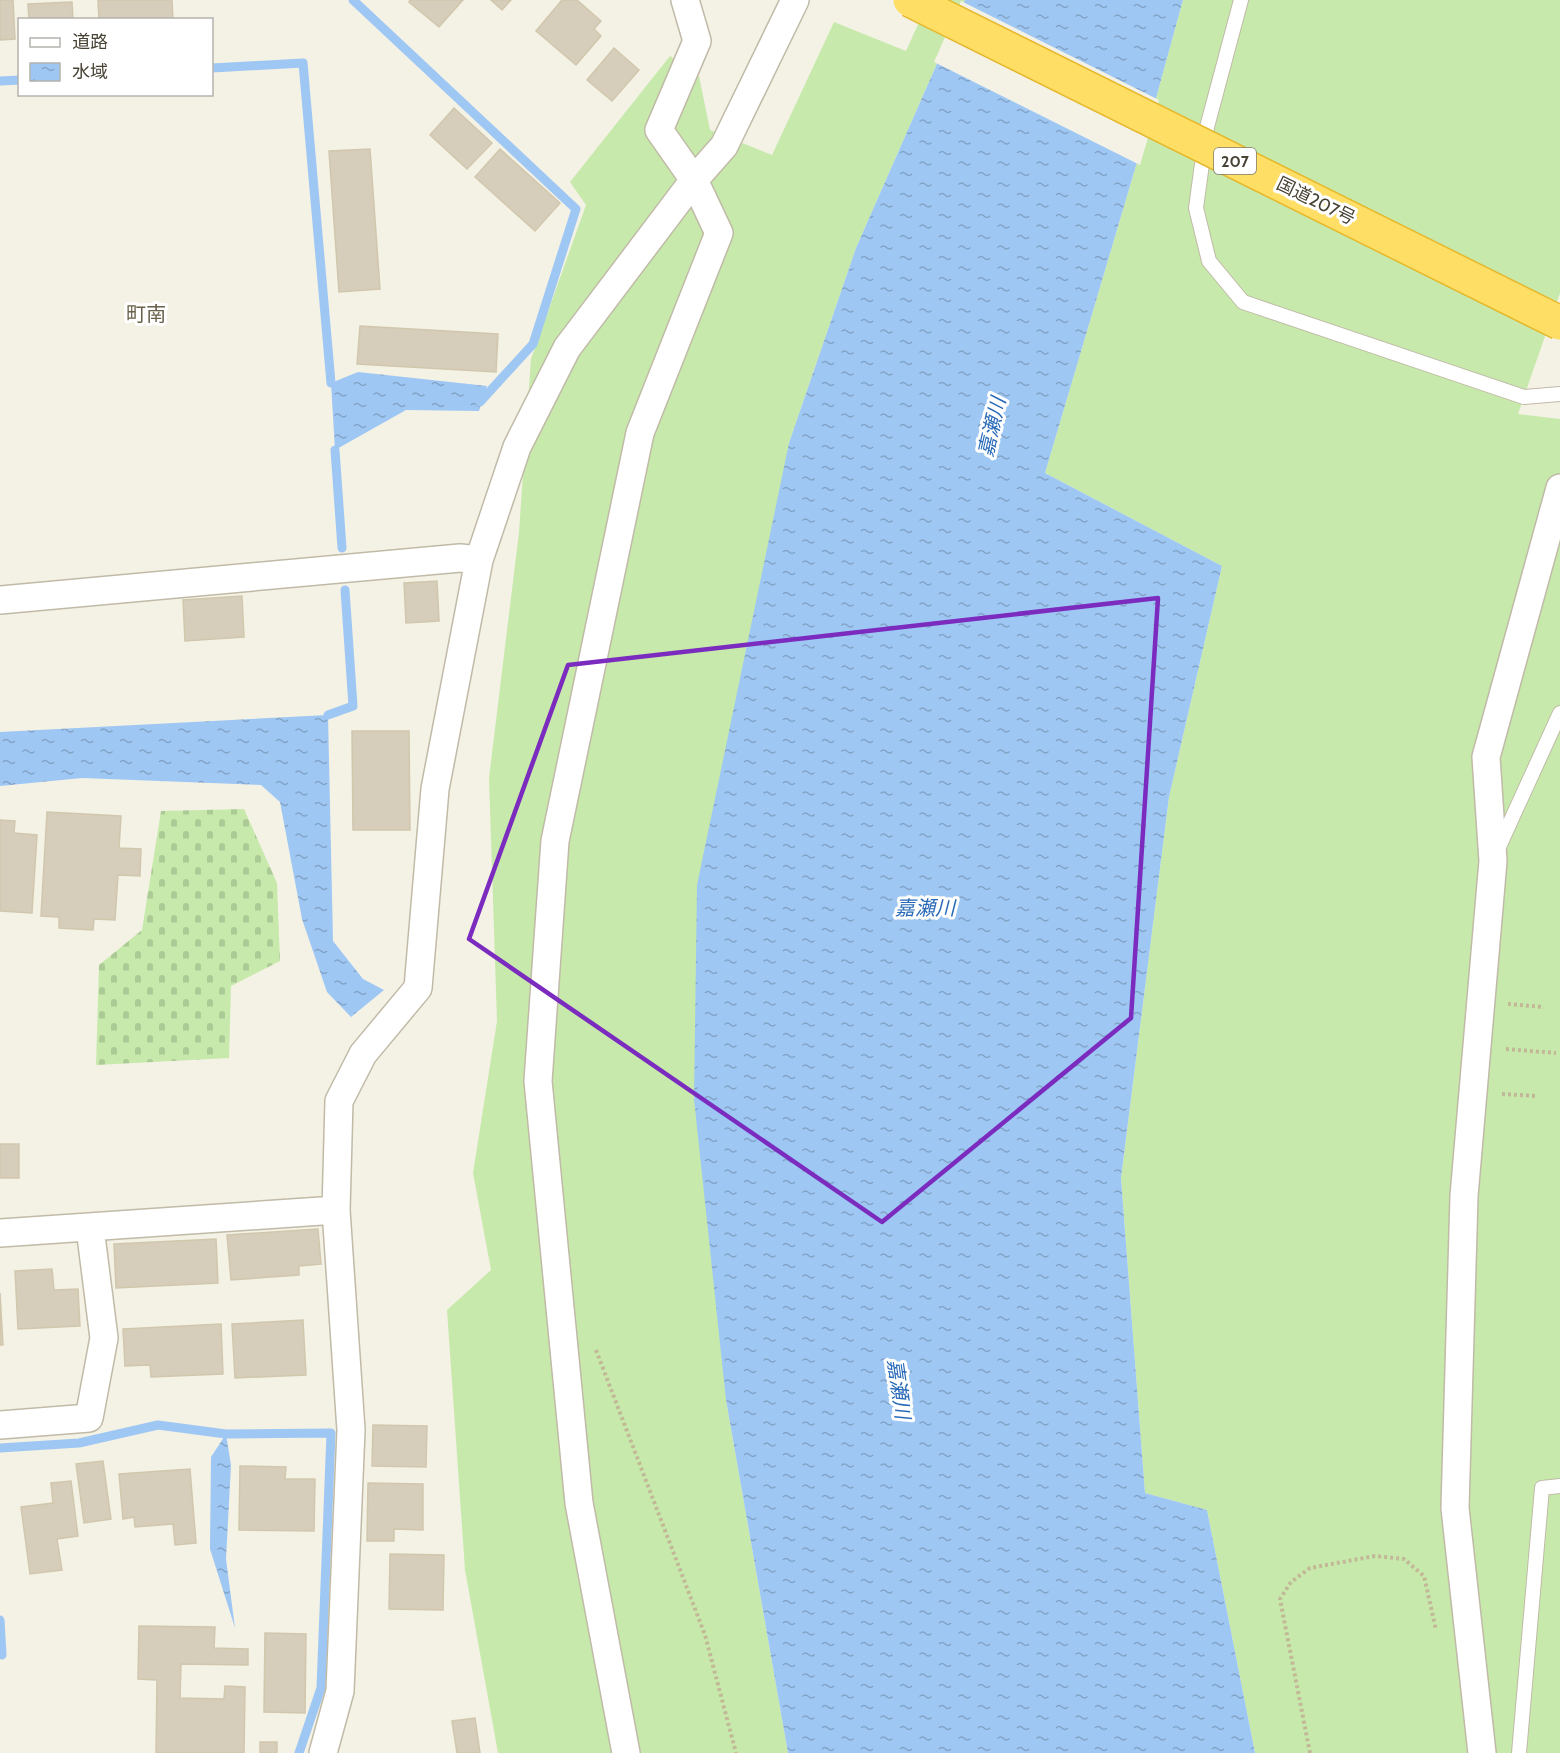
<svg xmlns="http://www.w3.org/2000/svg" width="1560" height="1753" font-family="Cabin,'Noto Sans JP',sans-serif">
  <defs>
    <pattern id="cemetery-stones" width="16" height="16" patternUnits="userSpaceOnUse" patternTransform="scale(1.5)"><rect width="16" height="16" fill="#c7eaac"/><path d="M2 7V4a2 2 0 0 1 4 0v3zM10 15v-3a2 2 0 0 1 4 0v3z" fill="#acca95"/></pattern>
    <pattern id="water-ripples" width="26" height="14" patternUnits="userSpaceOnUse" patternTransform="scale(1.5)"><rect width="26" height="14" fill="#9ec7f4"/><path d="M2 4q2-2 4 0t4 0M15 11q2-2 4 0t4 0" fill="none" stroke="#83a3c6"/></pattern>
  </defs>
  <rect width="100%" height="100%" fill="#f4f1e5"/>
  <!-- grass -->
  <path fill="#c7eaac" d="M929 0H965L856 248 789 443 726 1400 788 1753H498L465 1570 447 1310 491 1270 473 1173 497 1021 489 778 519 532 531 359 586 205 570 182 670 56 699 76 710 130 772 155 834 22 906 51Z
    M1183 0H1560V293L1518 414 1560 419V1753H1255L1207 1510 1145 1493 1121 1178 1169 797 1222 566 1045 473 1156 98Z"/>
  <!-- cemetery -->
  <path fill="url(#cemetery-stones)" d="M244 809 277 883 280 961 231 986 229 1058 96 1065 99 965 142 930 161 811Z"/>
  <!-- water -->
  <path fill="url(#water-ripples)" d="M965 0H1183L1156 98 1045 473 1222 566 1169 797 1121 1178 1145 1493 1207 1510 1255 1753H788L726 1400 694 1099 697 885 789 443 856 248Z
    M358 372 487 386 479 411 406 410 335 450 331 383Z
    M328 715 333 941 363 979 384 990 351 1017 327 992 302 919 280 802 261 785 82 778 0 786V732Z
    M226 1434 231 1465 226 1559 235 1628 210 1549 211 1457Z"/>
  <!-- pier -->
  <path fill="#f4f1e5" d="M961 1 1159 100 1140 165 934 62Z"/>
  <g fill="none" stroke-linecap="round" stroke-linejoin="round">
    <!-- stream -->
    <path stroke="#9ec7f4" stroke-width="9" d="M353 0 576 209 533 344 480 402
      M212 68 303 63 331 383
      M0 81 20 80
      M335 450 342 548
      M328 715 353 706 345 590
      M0 1448 79 1443 158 1425 226 1434 331 1433 321 1688 299 1753
      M0 1620 2 1655"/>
  </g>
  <!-- building -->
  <path fill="#d6ceba" stroke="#d1c7ad" stroke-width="1.5" d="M0 0H13L15 39 0 40Z
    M98 0H172L173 20H99Z
    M410 0H463L439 27 409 2Z
    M491 0H511L502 10Z
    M562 0H577L601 21 594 29 601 36 576 65 536 31Z
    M72 2 73 20H29L28 4Z
    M614 48 639 70 612 101 587 80Z
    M454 108 492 143 467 169 430 135Z
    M370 149 380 289 339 292 329 151Z
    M500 149 560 203 535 231 475 177Z
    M360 326 498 334 496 372 357 364Z
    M437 581 439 621 406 623 404 583Z
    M242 596 244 637 185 641 183 600Z
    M352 731H409L410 830H353Z
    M47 812 121 816 119 848 141 849 140 876 118 875 115 920 94 919 93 930 59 928V917L41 916Z
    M0 820 15 821 14 833 37 835 32 913 0 911Z
    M0 1144H19V1178H0Z
    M318 1229 321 1264 299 1266V1275L231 1280 227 1235Z
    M216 1239 218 1283 116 1288 114 1244Z
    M52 1269 54 1290 78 1289 80 1326 18 1329 15 1271Z
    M0 1293 3 1345H0Z
    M303 1320 306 1375 235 1378 232 1324Z
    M221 1324 223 1374 151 1377 150 1365 125 1366 123 1329Z
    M373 1425 427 1426 426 1467 372 1466Z
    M103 1461 111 1519 84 1523 76 1464Z
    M240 1466 286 1467 285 1479H315L314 1531 239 1530Z
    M190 1469 196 1543 175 1545 173 1524 135 1527 134 1517 123 1519 119 1474Z
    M71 1481 78 1536 57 1539 62 1570 30 1574 21 1507 53 1503 51 1483Z
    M368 1483 423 1484V1530L394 1529V1541H367Z
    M390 1554 444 1555 443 1610 389 1609Z
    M139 1626 215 1627 214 1648 248 1649V1665L181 1664 180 1698 224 1699 225 1686 245 1687 244 1753H156L157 1680 138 1679Z
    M265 1633 306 1634 305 1713 264 1712Z
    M475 1718 480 1753H457L452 1721Z
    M260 1742H277V1753H260Z"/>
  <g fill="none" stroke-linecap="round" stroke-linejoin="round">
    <!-- lane casing -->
    <g stroke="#c0baa7" stroke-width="16">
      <path id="lane" d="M1241 0 1207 127 1196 208 1209 261 1243 302 1524 397 1560 394
        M1497 851 1560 713
        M1519 1753 1542 1488 1560 1486"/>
    </g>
    <!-- street casing -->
    <g stroke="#c0baa7" stroke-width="30">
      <path id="street" d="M0 600 460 558 479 560
        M0 1233 336 1210
        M0 1425 89 1418 104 1338 90 1228
        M323 1753 340 1691 351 1430 336 1210 339 1101 363 1054 418 988 435 789 479 560 517 447 567 348 694 180 724 146 795 0
        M626 1753 579 1503 538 1081 555 841 640 433 719 233 694 180 659 130 697 41 685 0
        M1482 1753 1455 1508 1464 1196 1493 861 1486 757 1560 488"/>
    </g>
    <!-- path -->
    <path stroke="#c2b898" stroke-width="4" stroke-dasharray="3 3" stroke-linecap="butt" d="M1508 1004 1544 1007
      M1506 1049 1556 1053
      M1502 1094 1537 1096
      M596 1350 705 1635 736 1753
      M1310 1753 1280 1599 1291 1582 1310 1568 1375 1556 1404 1559 1424 1576 1436 1630"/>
    <!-- lane -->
    <use href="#lane" stroke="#fff" stroke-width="14"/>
    <!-- street -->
    <use href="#street" stroke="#fff" stroke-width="27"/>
    <!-- highway-bridge casing -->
    <g stroke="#e6b82d" stroke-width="36" stroke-linecap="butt">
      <path id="highway-bridge" d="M910 0 1560 323"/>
    </g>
    <!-- highway-bridge -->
    <use href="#highway-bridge" stroke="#ffde65" stroke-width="33"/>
  </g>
  <!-- marked area -->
  <path fill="none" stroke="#7b2cbf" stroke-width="4.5" stroke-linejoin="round" d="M1158 598 1131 1018 882 1222 469 939 568 665Z"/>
  <g text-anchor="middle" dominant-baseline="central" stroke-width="6" stroke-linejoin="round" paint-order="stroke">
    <!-- shield labels -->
    <rect fill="#fff" stroke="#7e7b71" stroke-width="1.5" x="1214" y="148" width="42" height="26" rx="4.5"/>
    <g font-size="16" font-weight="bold" fill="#474234">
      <text x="1235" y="161">207</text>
    </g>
    <!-- street labels -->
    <g font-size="18" fill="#474234" stroke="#fff">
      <text transform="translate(1316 201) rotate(26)">国道207号</text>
    </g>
    <!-- neighbourhood labels -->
    <g font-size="20" fill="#6a614b" stroke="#fff">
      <text x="146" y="314">町南</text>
    </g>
    <!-- water labels -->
    <g font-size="20" font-style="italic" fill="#286ab8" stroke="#fff">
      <text transform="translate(992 427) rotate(-77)">嘉瀬川</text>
      <text x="925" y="908">嘉瀬川</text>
      <text transform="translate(899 1389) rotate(82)">嘉瀬川</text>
    </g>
  </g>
  <!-- legend -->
  <rect x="18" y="18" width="195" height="78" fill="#ffffff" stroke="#b5b3ae" stroke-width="1.5"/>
  <rect x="30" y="38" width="30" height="9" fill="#ffffff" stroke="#b5b3ae" stroke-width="1.5"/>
  <text x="72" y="48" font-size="18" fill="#474234">道路</text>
  <rect x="30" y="63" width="30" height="18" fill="url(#water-ripples)" stroke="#b5b3ae" stroke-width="1.5"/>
  <text x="72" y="78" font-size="18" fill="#474234">水域</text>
</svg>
